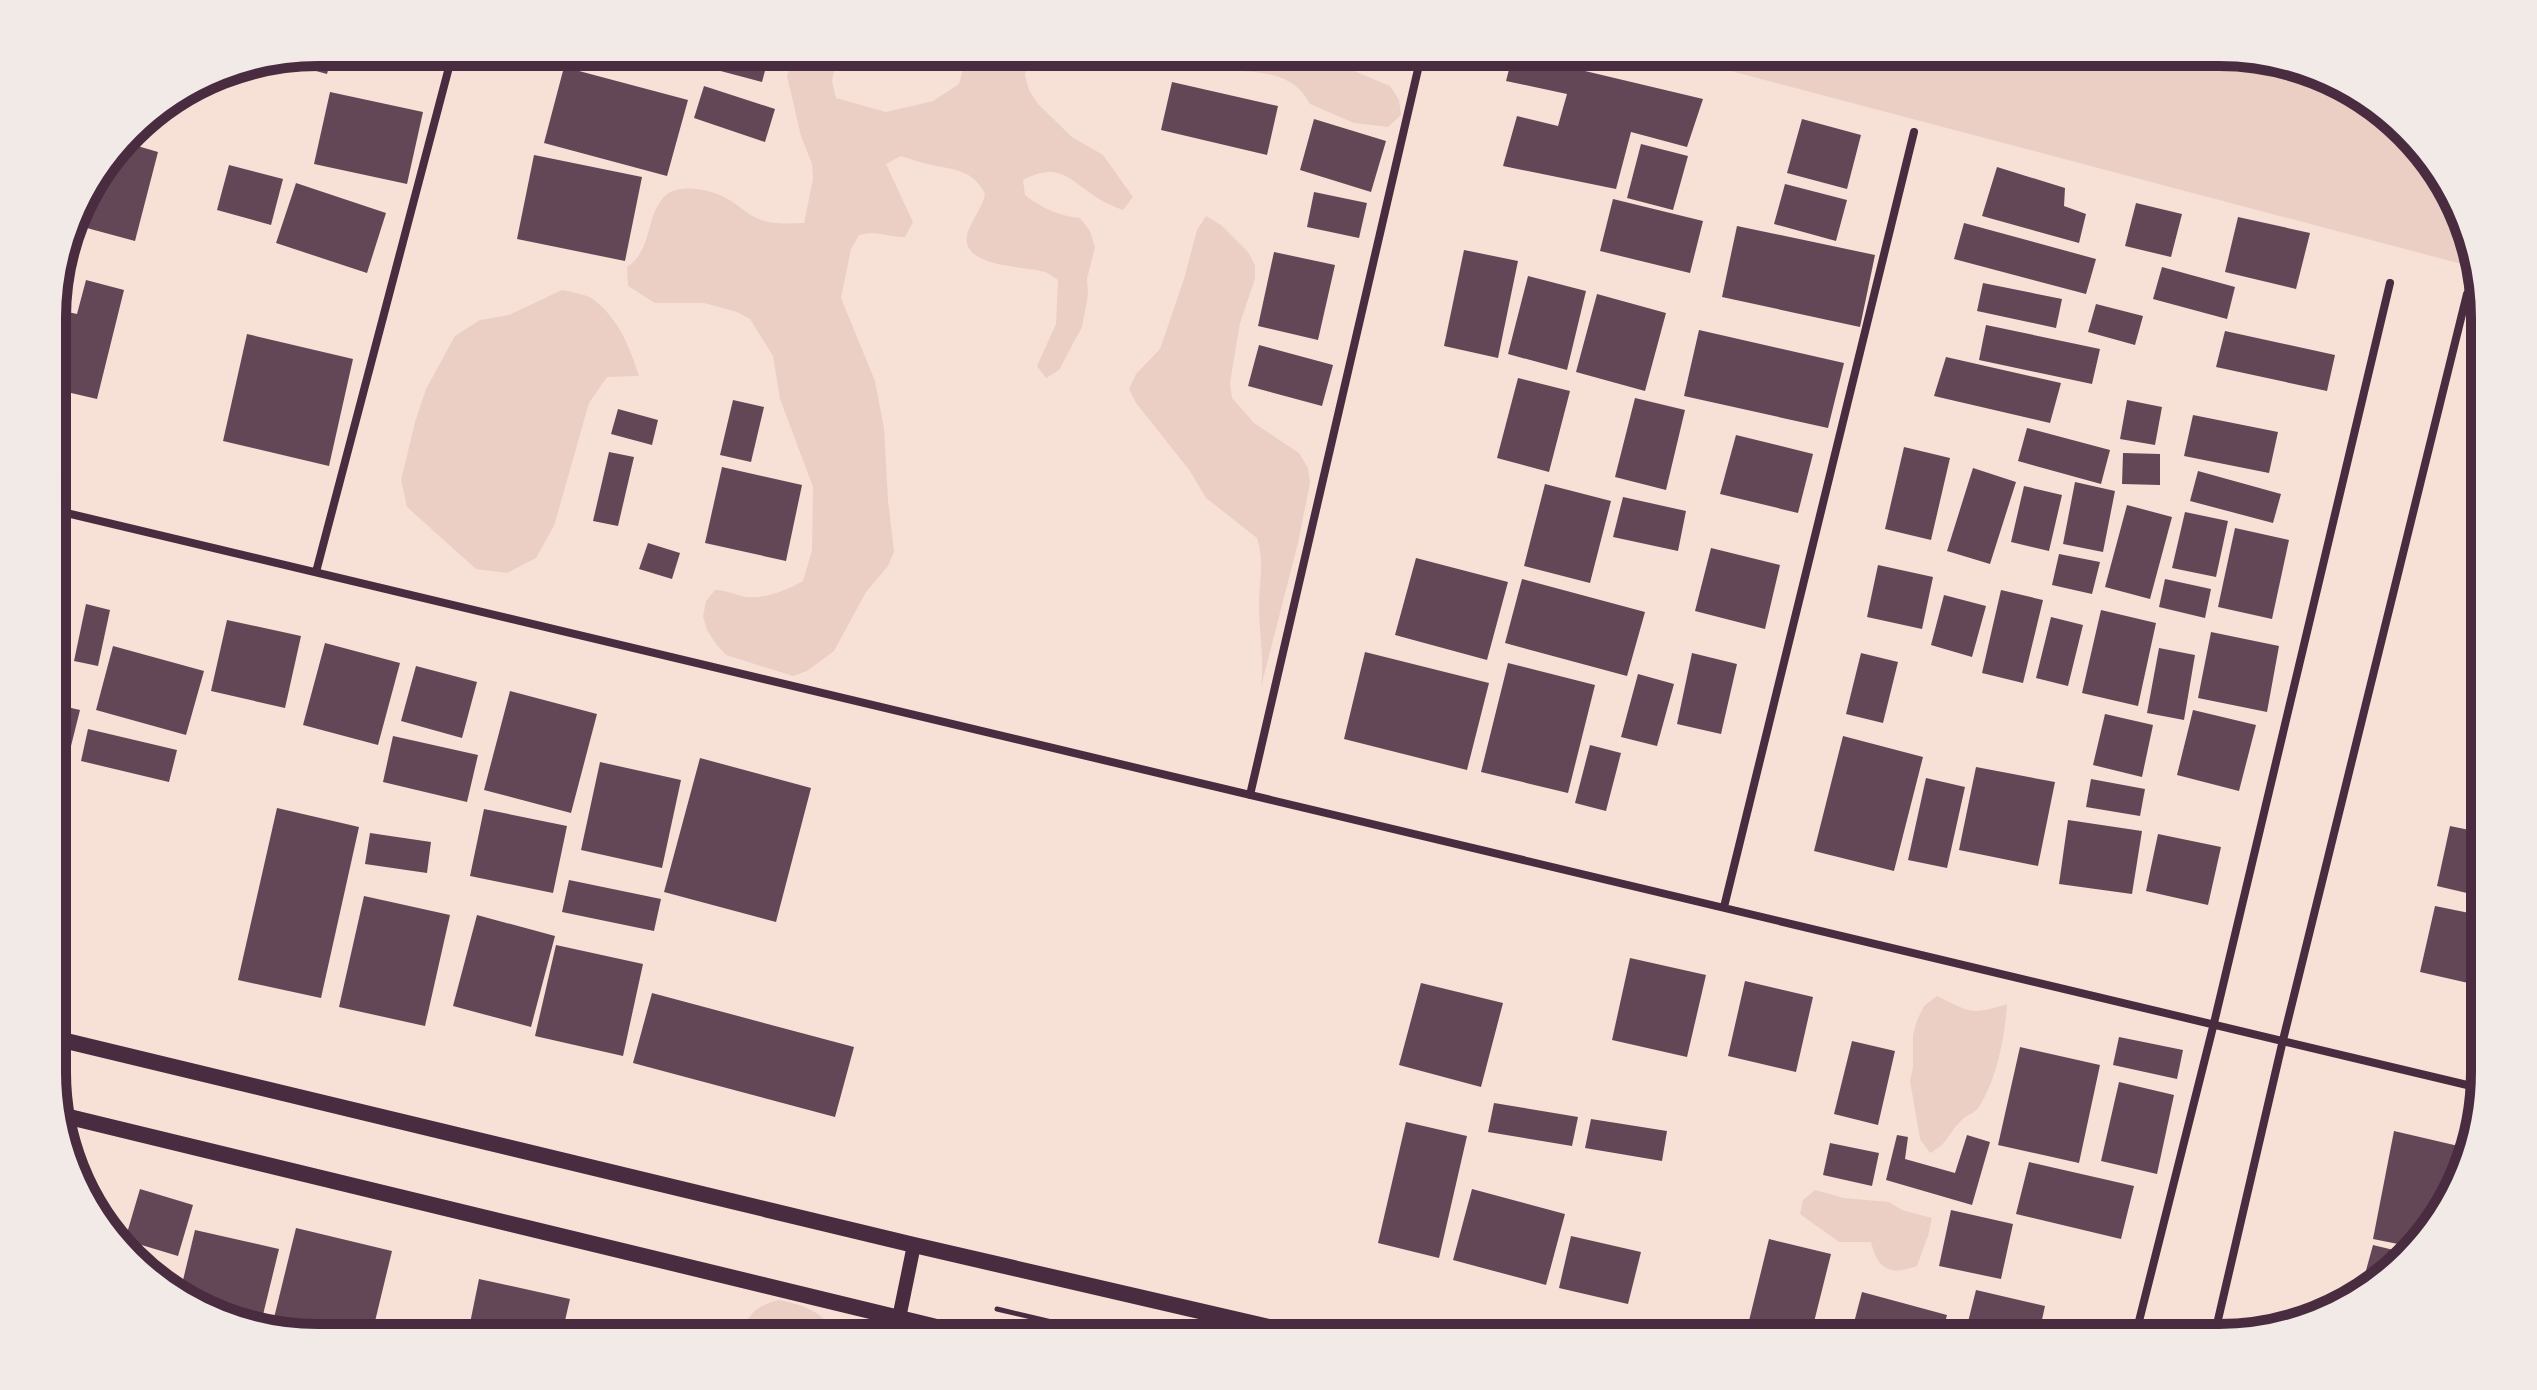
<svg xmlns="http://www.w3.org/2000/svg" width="2537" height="1390" font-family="Overpass,sans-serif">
  <rect width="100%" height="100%" fill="#f7e1d7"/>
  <!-- green -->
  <path fill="#ebcfc5" d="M796 52H838L832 81 836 98 886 112 933 101 959 84 967 52H1029L1025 75 1029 90 1038 104 1072 137 1103 155 1133 197 1123 210C1113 206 1102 202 1093 195 1066 176 1057 163 1023 180L1025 195C1042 208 1059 216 1080 218L1090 231 1095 247 1087 279 1088 295 1082 327 1059 370 1046 378 1037 366 1056 324 1058 280C1052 276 1047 272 1041 271 1021 266 961 267 967 235 970 222 982 209 985 194 973 170 955 170 932 165 921 163 911 159 901 156L886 164 913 222 905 237C887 237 877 230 859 235L851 249 841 298 875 381 884 428 888 500 894 552 888 566 866 592 834 651 807 671 793 676 726 655 716 644 707 630 703 616 706 601 715 590C726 590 736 595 746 597 766 599 787 590 803 581L812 550 813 487 780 399 773 356 750 319 737 312 704 303H655L628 286 627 267C653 250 645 217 664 197 677 183 708 189 724 197 737 203 747 215 761 220 775 225 790 223 804 223L813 179 812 164 801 136 787 76Z
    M1188 52H1329L1347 68 1390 86 1399 100 1401 115 1388 127 1354 123 1310 104C1288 61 1237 76 1197 67L1198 61Z
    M1659 52H2220L2352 87 2440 170 2473 267Z
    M1206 216 1221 225 1248 252 1255 265V279L1240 323 1230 383 1232 398 1254 423 1299 453 1308 468 1310 483 1298 543 1261 687C1265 658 1258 629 1259 599 1260 577 1264 560 1257 538L1206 498 1190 471 1136 403 1129 389 1136 374 1160 349 1184 279 1197 230Z
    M562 290C571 292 585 294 593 299 618 318 630 347 639 376L607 377 589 403 554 526 536 558 507 573 476 569 407 507 401 480 415 422 426 389 455 336 480 320 509 315Z
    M1937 996C1971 1012 1969 1016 2007 1004 2005 1036 1997 1079 1979 1107 1975 1114 1965 1115 1960 1122 1946 1136 1950 1142 1930 1153L1920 1139 1910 1081 1913 1067V1035L1917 1020 1924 1006Z
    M1815 1190 1844 1198 1889 1202 1902 1210 1932 1218 1928 1236 1917 1266C1890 1276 1878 1270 1871 1242H1839L1800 1214 1803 1200Z
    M779 1300C804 1305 826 1312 836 1338H746C741 1316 760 1304 779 1300Z
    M1668 1323 1733 1335 1737 1338H1647L1654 1330Z"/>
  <!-- building -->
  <path fill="#644757" d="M318 52H333L327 74 275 60Z
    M717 52H770L762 82 713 69Z
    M1513 54 1703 99 1687 147 1631 132 1616 189 1503 166 1517 116 1558 126 1567 94 1506 81Z
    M564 67 688 100 667 176 544 143Z
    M1172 82 1278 106 1267 155 1161 130Z
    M704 86 775 109 765 142 694 118Z
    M330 92 423 112 407 184 314 164Z
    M1314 119 1386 141 1371 192 1300 170Z
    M1802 119 1861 135 1847 189 1787 173Z
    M124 142 158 152 135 241 72 224 80 200Z
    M1641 144 1688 156 1673 210 1627 198Z
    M534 155 642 177 625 261 517 239Z
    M229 165 283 179 271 225 217 210Z
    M1997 167 2065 188 2064 206 2086 214 2079 243 1982 216Z
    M296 183 386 213 367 273 276 243Z
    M1785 184 1847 200 1836 241 1774 224Z
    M1314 192 1367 203 1359 238 1307 227Z
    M1613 199 1703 221 1690 273 1600 251Z
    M2136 203 2182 214 2171 257 2125 246Z
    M2238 217 2310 233 2296 289 2225 272Z
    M1964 223 2096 259 2086 294 1954 259Z
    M1737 226 1875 255 1860 327 1722 297Z
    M1464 250 1518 261 1498 358 1444 346Z
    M1274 252 1335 265 1318 340 1258 326Z
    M2162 267 2235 287 2227 319 2153 299Z
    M1528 276 1586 291 1567 370 1508 354Z
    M86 280 124 290 97 399 54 389V309L77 314Z
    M1983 283 2062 299 2056 328 1977 311Z
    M1597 294 1666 313 1645 391 1576 372Z
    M2096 304 2143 316 2135 345 2088 332Z
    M1986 325 2100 349 2092 384 1979 360Z
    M1699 330 1844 363 1828 428 1684 396Z
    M2225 331 2335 355 2327 391 2216 367Z
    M247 334 353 359 329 466 223 441Z
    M1259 345 1333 365 1322 406 1248 386Z
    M1946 357 2061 383 2050 423 1934 396Z
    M1518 378 1570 391 1549 472 1497 458Z
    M1635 398 1685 410 1666 490 1615 477Z
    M733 400 764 407 751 462 720 455Z
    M2127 400 2162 407 2155 445 2120 439Z
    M618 409 658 420 652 445 611 434Z
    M2193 415 2278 432 2269 473 2184 456Z
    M2027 428 2110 450 2101 484 2018 461Z
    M1736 435 1813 454 1798 513 1720 494Z
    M1904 447 1950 458 1931 540 1885 529Z
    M609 452 634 457 618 526 593 521Z
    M2123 453 2160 454V485L2122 484Z
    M722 467 802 485 786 561 705 543Z
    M1973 468 2016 482 1990 564 1947 551Z
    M2198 471 2281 494 2273 523 2190 501Z
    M2075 482 2115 491 2103 552 2063 544Z
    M1545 484 1611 501 1590 583 1524 566Z
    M2024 486 2062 495 2049 551 2011 542Z
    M1623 497 1686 511 1678 551 1613 537Z
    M2127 505 2172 517 2150 599 2105 587Z
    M2185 512 2228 521 2216 577 2172 568Z
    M2235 528 2289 540 2272 619 2218 607Z
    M648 543 680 553 672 579 639 569Z
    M54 544 71 548 55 617H54Z
    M1711 548 1780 565 1765 629 1695 611Z
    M2059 554 2100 562 2092 594 2052 585Z
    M1416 558 1508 582 1487 660 1395 635Z
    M1878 565 1933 577 1922 629 1867 617Z
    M1522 579 1645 612 1627 676 1505 643Z
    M2165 579 2211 589 2205 618 2159 607Z
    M2001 590 2043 600 2023 683 1982 673Z
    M1944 595 1986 606 1972 657 1931 645Z
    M86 604 110 610 98 666 74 661Z
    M2101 610 2156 623 2138 706 2082 693Z
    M2051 617 2083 625 2068 686 2036 678Z
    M227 620 301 636 285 708 211 691Z
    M2211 632 2279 646 2267 712 2198 698Z
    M325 643 400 663 378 745 303 725Z
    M113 646 204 671 186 735 96 710Z
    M2159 648 2195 655 2184 720 2147 713Z
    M1365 652 1489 683 1467 770 1344 739Z
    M1692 653 1737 664 1721 734 1677 724Z
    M1861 653 1898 662 1883 723 1846 714Z
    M1508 663 1595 685 1568 793 1481 772Z
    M416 666 477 682 462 738 401 721Z
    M1638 674 1674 684 1657 746 1621 737Z
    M510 691 597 714 571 813 484 790Z
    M54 704 80 710 67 762 54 758Z
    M2193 710 2256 725 2239 791 2177 775Z
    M2105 714 2153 725 2142 777 2093 765Z
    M88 729 177 750 169 782 81 761Z
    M393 736 478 755 467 802 383 782Z
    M1843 736 1923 757 1894 871 1814 851Z
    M1590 745 1621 753 1606 811 1575 803Z
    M700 758 811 788 776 922 664 892Z
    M600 762 681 780 662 868 581 850Z
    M1976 767 2055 782 2038 866 1959 850Z
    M1926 778 1965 787 1947 868 1908 860Z
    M2091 779 2145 789 2140 816 2086 807Z
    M277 808 359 827 321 998 238 980Z
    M484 809 567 826 553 893 470 876Z
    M2068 820 2142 831 2132 894 2059 884Z
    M2450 826 2484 833V897L2437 886Z
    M370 833 431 842 427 873 365 864Z
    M2158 834 2221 847 2208 905 2146 891Z
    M569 880 661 899 654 931 562 912Z
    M364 896 450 915 425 1026 339 1007Z
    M2435 906 2484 916V955L2477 985 2420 972Z
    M477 915 555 936 531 1027 453 1006Z
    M556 945 643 964 623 1056 535 1036Z
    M1630 958 1706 975 1687 1057 1612 1040Z
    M1745 981 1813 997 1796 1072 1728 1056Z
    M1421 983 1503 1003 1481 1087 1399 1065Z
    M652 993 854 1047 835 1117 633 1063Z
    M2119 1037 2183 1050 2177 1079 2113 1065Z
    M1852 1041 1895 1051 1878 1125 1834 1114Z
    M2020 1047 2100 1065 2079 1163 1998 1145Z
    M2119 1082 2174 1095 2157 1174 2101 1161Z
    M1494 1103 1578 1117 1572 1146 1488 1132Z
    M1591 1119 1667 1131 1662 1161 1585 1148Z
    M1406 1122 1467 1136 1439 1258 1378 1243Z
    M2394 1131 2467 1148 2450 1205 2408 1246 2373 1239Z
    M1897 1135 1908 1137 1905 1159 1955 1173 1967 1135 1990 1142 1972 1205 1886 1180Z
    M1830 1143 1879 1153 1872 1186 1823 1175Z
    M2029 1162 2134 1186 2121 1239 2016 1214Z
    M140 1189 193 1205 178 1256 125 1240Z
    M1472 1189 1565 1214 1546 1285 1453 1260Z
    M1951 1210 2013 1224 2001 1279 1939 1266Z
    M296 1228 392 1251 371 1338H317L272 1326Z
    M195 1230 279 1249 261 1323 185 1303 179 1297Z
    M1571 1236 1641 1252 1628 1304 1559 1288Z
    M1769 1239 1831 1254 1810 1338H1765L1746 1333Z
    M2373 1245 2402 1252 2359 1296Z
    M479 1279 570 1299 561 1338H467Z
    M1976 1290 2045 1306 2038 1338H1964Z
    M1862 1292 1947 1315 1941 1338H1850Z"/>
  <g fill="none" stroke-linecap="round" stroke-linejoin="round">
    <!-- path -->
    <path stroke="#4a2c40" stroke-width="5" d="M997 1309 1120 1338"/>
    <!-- minor -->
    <path stroke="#4a2c40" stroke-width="8" d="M54 510 2484 1089
      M316 572 453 52
      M1250 795 1422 52
      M1724 907 1914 132
      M2135 1337 2214 1023 2390 283
      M2214 1337 2283 1040 2467 294"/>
    <!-- tertiary -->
    <path stroke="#4a2c40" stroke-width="14" d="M899 1318 914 1245"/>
    <!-- secondary -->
    <path stroke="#4a2c40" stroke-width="16" d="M54 1038 914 1245 1316 1338
      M57 1114 982 1338"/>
  </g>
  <!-- crop -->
  <path d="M0 0H2537V1390H0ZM318 66H2219A252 252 0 0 1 2471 318V1072A252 252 0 0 1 2219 1324H318A252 252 0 0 1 66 1072V318A252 252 0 0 1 318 66Z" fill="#f1eae7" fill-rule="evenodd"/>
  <path fill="none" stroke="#4a2c40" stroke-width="10" d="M318 66H2219A252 252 0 0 1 2471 318V1072A252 252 0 0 1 2219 1324H318A252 252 0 0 1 66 1072V318A252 252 0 0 1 318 66Z"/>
</svg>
